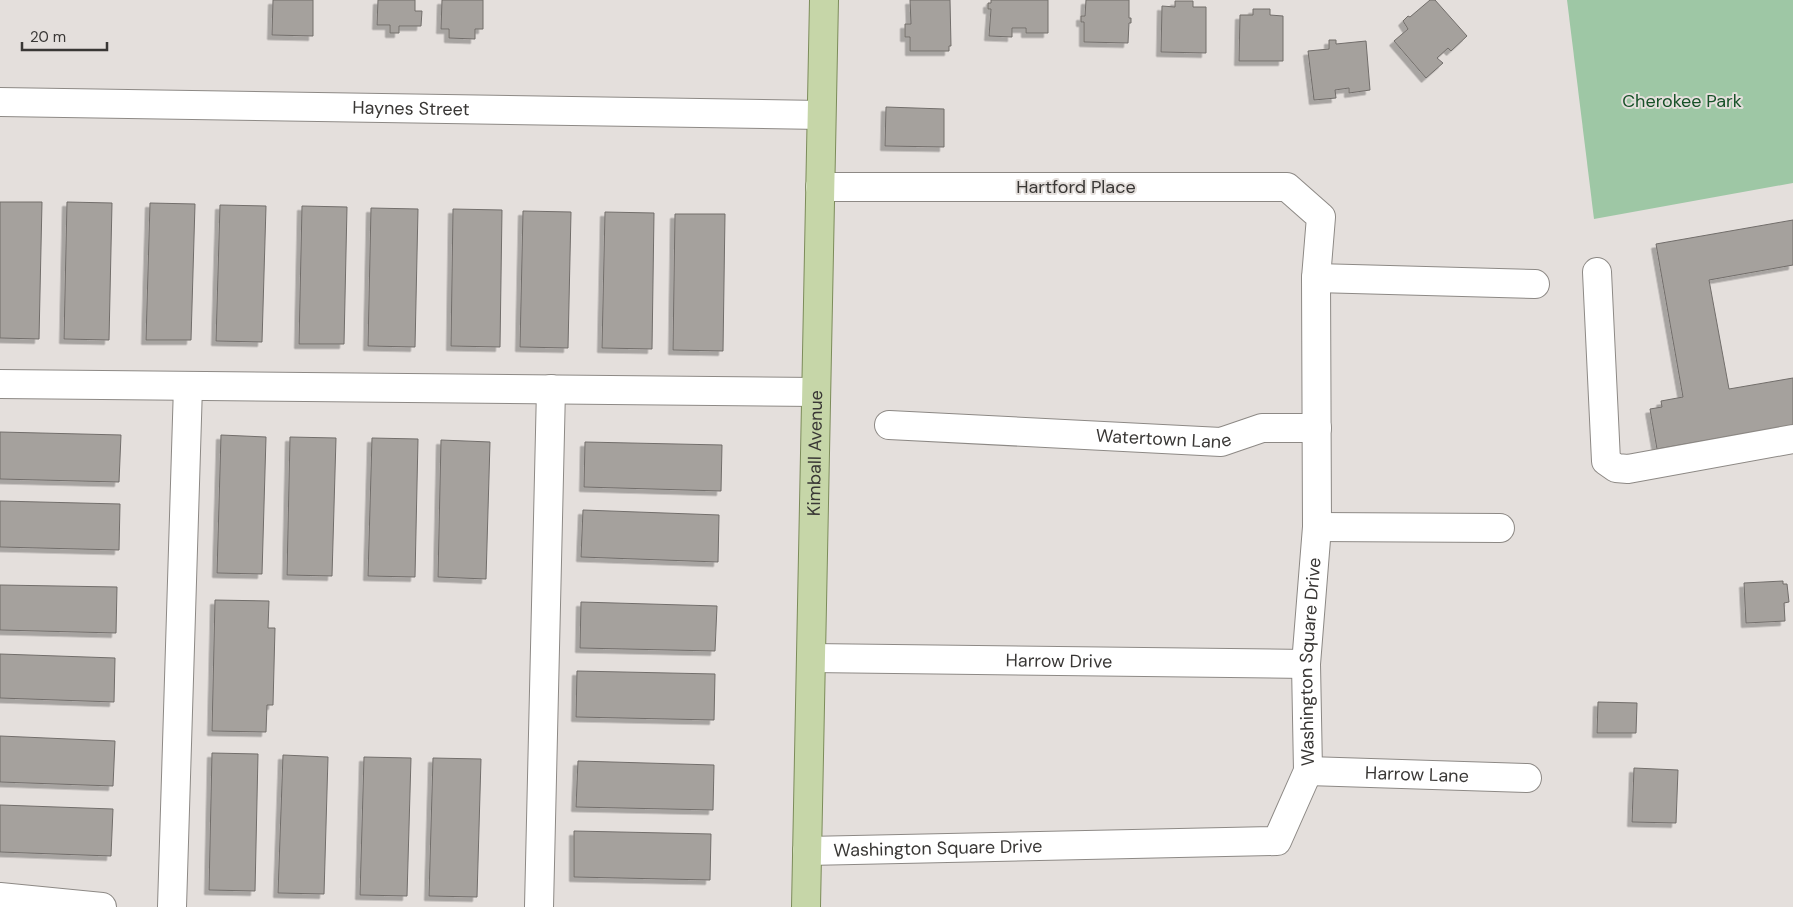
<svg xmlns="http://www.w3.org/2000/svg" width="1793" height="907" font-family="'DM Sans',sans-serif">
  <defs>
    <filter id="shadow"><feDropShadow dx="-4.5" dy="4.5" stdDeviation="0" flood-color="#0004"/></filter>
  </defs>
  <rect width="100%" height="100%" fill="#e4dfdc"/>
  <!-- green -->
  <path fill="#9ec7a5" d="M1567 0H1793V183L1594 219Z"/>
  <!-- building -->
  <path fill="#a5a19d" stroke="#726e6b" filter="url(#shadow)" d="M273 0H313V36L272 35Z
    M378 0H415V11H422L421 26H399V33H390V25H377Z
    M442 0H483V29H475V39L449 38V29H441Z
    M950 0 951 46H949V51H910V37H905V24H911L910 0Z
    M991 0H1048V33H1026V28H1012V37L989 36 991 9H988V3H991Z
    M1086 0H1129V18H1131V23H1129L1128 43 1084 42V22H1081V16H1085Z
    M1430 0H1435L1467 36 1451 51 1448 48 1437 58 1443 63 1426 78 1394 41 1408 29 1403 21 1408 16 1410 17Z
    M1175 1H1193V7H1206V53L1161 52 1162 6 1175 7Z
    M1253 9H1270V15L1283 16V61H1239L1240 15H1253Z
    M1329 40H1336V44L1366 41 1370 90 1349 93V88L1335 90 1336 98 1314 100 1308 51 1329 49Z
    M886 107 944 109V147L885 146Z
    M0 202H42L39 339 0 338Z
    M67 202 112 203 109 340 64 339Z
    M150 203 195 204 191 340H146Z
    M220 205 266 206 262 342 216 341Z
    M302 206 347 207 344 344H299Z
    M371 208 418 209 415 347 368 346Z
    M453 209 502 210 500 347 451 346Z
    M523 211 571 212 568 348 520 347Z
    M605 212 654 213 652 349 602 348Z
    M675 214H725L723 351 673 350Z
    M1793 220V265L1709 280 1729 389 1793 378V425L1657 449 1650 409 1662 407 1661 401 1683 397 1656 244Z
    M0 432 121 435 119 482 0 479Z
    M221 435 266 437 262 574 217 573Z
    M290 437 336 438 332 576 287 575Z
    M372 438 418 439 415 577 368 576Z
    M441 440 490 442 486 579 438 577Z
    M585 442 722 445 721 491 584 487Z
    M0 501 120 504 119 550 0 547Z
    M583 510 719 515 718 562 581 557Z
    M1783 581V584H1787L1789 602 1784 603 1785 621 1746 623 1744 583Z
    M0 585 117 587 116 633 0 630Z
    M215 600 269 601 268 628H275L273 705H267L266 732 212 731Z
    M581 602 717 606 715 651 580 648Z
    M0 654 115 658 114 702 0 698Z
    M577 671 715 674 714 720 576 717Z
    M1598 702 1637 703 1636 733H1597Z
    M0 736 115 741 113 786 0 782Z
    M212 753 258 754 255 891 209 890Z
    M283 755 328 757 324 894 278 893Z
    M364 757 411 758 407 896 360 895Z
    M433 758 481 759 477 897 429 896Z
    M578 761 714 765 713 810 576 807Z
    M1634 768 1678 770 1676 823 1632 822Z
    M0 805 113 809 111 856 0 852Z
    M574 831 711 834 710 880 574 877Z"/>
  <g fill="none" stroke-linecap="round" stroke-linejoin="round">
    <!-- minor casing -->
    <g stroke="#8d8985" stroke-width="30">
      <g id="minor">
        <path id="s1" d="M0 102 821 115"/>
        <path d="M1597 272 1606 461 1616 468 1628 469 1793 439"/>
        <path d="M1316 278 1535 284"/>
        <path d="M0 384 816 392"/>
        <path id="s2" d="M889 425 1221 442 1262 428H1317"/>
        <path d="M1317 527 1500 528"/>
        <path id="s3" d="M811 658 1306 664"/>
        <path id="s4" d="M1308 771 1527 778"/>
        <path id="s5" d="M807 851 1277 841 1308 771 1306 664 1317 527 1316 278 1321 217 1287 187H820"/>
        <path d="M0 897 102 907"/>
        <path d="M172 907 188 386"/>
        <path d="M539 907 551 389"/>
      </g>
    </g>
    <!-- major casing -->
    <g stroke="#7c8c5a" stroke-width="30">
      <g id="major">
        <path id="s6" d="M806 907 824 0"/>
      </g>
    </g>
    <!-- minor -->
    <use href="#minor" stroke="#fff" stroke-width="28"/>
    <!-- major -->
    <use href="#major" stroke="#c6d6a8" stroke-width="28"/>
  </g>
  <g text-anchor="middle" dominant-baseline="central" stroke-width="4" stroke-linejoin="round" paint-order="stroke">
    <!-- park labels -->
    <g font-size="18" fill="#175128" stroke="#e4dfdc">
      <text x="1682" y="101">Cherokee Park</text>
    </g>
    <!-- street labels -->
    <g font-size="18" fill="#393735" stroke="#e4dfdc">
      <text stroke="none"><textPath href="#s1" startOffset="411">Haynes Street</textPath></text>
      <text x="1076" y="187">Hartford Place</text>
      <text stroke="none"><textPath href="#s2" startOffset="275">Watertown Lane</textPath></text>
      <text stroke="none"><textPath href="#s6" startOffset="454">Kimball Avenue</textPath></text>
      <text stroke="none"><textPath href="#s3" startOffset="248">Harrow Drive</textPath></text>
      <text stroke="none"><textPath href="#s5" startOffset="656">Washington Square Drive</textPath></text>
      <text stroke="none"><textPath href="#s4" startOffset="109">Harrow Lane</textPath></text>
      <text stroke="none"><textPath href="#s5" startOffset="131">Washington Square Drive</textPath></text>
    </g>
  </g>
  <!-- scale -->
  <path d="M22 42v8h85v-8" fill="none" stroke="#393735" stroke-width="2.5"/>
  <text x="30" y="42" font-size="15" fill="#393735" stroke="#e4dfdc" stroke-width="4" paint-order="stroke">20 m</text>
</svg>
